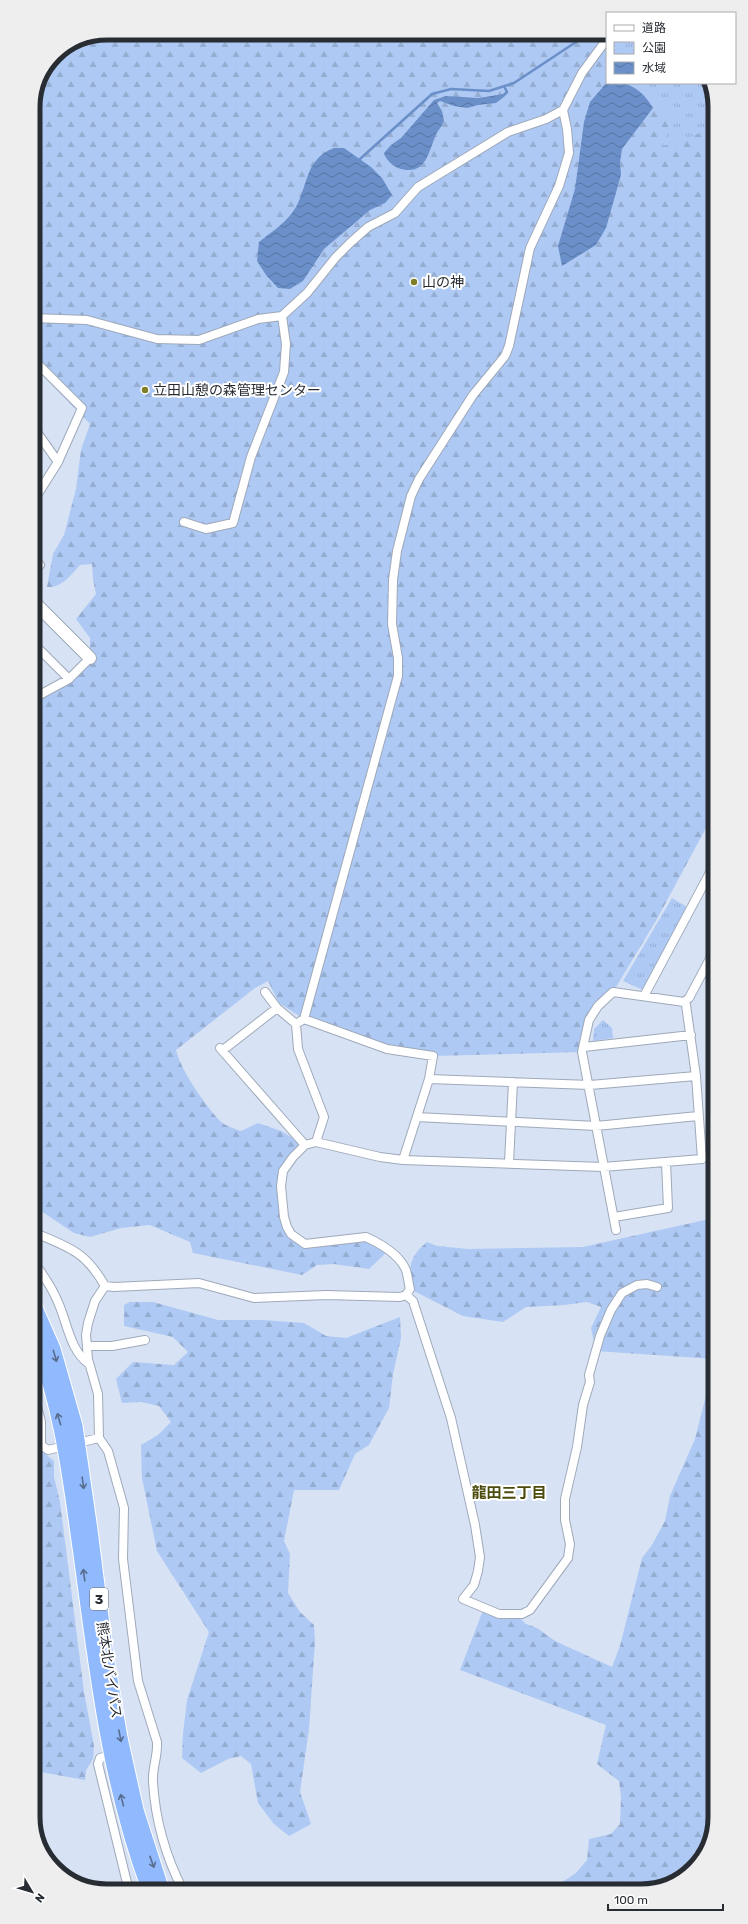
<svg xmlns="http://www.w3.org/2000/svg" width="748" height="1924" font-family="Rubik,'Noto Sans JP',sans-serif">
  <defs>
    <pattern id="forest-firs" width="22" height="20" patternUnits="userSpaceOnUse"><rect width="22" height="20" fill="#aec9f4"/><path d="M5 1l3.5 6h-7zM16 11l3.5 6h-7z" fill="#96add2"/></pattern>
    <pattern id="park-tufts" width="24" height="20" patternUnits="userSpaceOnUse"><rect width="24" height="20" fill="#aec9f4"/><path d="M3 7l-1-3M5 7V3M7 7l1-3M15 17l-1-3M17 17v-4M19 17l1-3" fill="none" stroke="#96add2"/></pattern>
    <pattern id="water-waves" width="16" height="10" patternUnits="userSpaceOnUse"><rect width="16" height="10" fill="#6a8fc9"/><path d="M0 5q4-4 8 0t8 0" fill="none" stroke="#5775a4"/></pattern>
  </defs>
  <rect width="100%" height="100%" fill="#d7e2f4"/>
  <!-- forest -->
  <path fill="url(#forest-firs)" d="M107 33H607V83H709L712 87 714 813 657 919 613 992 598 1005 582 1052 433 1056 403 1052 304 1019 279 1003 268 981 255 988 176 1050C180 1069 207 1108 221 1122 226 1126 235 1129 241 1131L258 1123 281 1131 305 1145 283 1172 287 1227 305 1244 375 1241 389 1250 369 1269 334 1264 317 1265 302 1275 193 1253 190 1242 150 1225 121 1228 90 1237 74 1233 35 1207 34 698 69 679 90 658V638L76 619 96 594 93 579 92 564 80 565C70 576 62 588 47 587L53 554 64 535 76 489 81 450 90 424 34 366 33 102 55 54 79 39Z
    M714 1218V1359L596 1351 591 1328 601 1307 587 1302 564 1305 526 1307 503 1322 463 1316 410 1289C410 1266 408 1258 427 1242L437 1246 468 1249 583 1247Z
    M130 1302H153L218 1320H263L304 1323 326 1336 346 1338 400 1317 401 1338 393 1374 389 1408 369 1445 355 1454 339 1490H294L284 1541 290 1554 288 1593 300 1612 314 1625 315 1641 309 1729 300 1792 311 1824 289 1836 274 1824 258 1803 251 1764 241 1756 228 1759 201 1773 182 1758 183 1734 187 1700 209 1632 157 1551 142 1478 141 1445 158 1435 171 1422 159 1406 141 1402 122 1403 116 1379 133 1362 174 1365 188 1352 173 1337 124 1326V1305Z
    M714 1364 715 1817 700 1862 661 1888 552 1889 576 1873 587 1860 589 1839 611 1834 620 1824 621 1797 619 1781 597 1764 606 1725 460 1670 484 1608 516 1614 526 1624 537 1628 555 1641 612 1667 620 1646 642 1558 652 1545 665 1521 670 1496 695 1439Z
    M35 1418C37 1425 35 1431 35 1438 36 1448 47 1455 54 1461V1477L60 1502 84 1692 94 1746 93 1759 86 1770 85 1780 35 1771C35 1739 35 1707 35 1675 36 1655 45 1647 35 1624Z"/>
  <!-- park -->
  <path fill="url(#park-tufts)" d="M630 83H709L712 87V133L707 130 678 142 663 146 672 113C657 104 646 91 630 83Z
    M672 898 687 907 643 990 623 981Z
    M603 1020 612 1028 613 1038 593 1041 594 1029Z"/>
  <!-- water -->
  <path fill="url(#water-waves)" d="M607 82C611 83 618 82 623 83 636 86 647 97 653 108L622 149 620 162 621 175 606 228 596 245 562 266 558 246 575 189 584 122 590 102Z
    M504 94 505 96 496 103 478 105 467 108 454 106 440 101 437 103 442 111 444 121C442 127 437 131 435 137 428 154 425 177 398 168 393 166 385 159 384 153L391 145 401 138 434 100 446 96 478 98Z
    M334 148H344L371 167 382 178 392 195 385 203 370 210 324 249 303 281 290 289 278 288 266 275 257 261 259 242C270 233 283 225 292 213 309 191 302 160 334 148Z"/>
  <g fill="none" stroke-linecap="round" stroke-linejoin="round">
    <!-- stream -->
    <path stroke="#6a8fc9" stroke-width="2.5" d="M504 86 507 92 504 95
      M360 159 432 94 451 89 489 91 514 83 579 40 585 33"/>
    <!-- street casing -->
    <g stroke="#9ea9ba" stroke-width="10">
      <path id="street" d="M33 318 87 320 157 339 199 340 258 319 282 316 307 293 336 257 350 243 368 227 395 213 418 187 508 132 546 119 563 110 582 73 607 39
        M34 360 82 408 58 462 34 500
        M34 428 58 462
        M184 522 206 529 233 523 251 457 284 372 286 344 282 316
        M34 559 40 565 34 572
        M34 644 69 679
        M34 698 69 679 90 658
        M705 882 714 886
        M265 992 277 1008 296 1024 304 1019 398 676V658L392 624 393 580 397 551 411 496 419 479 473 395 505 356 509 346 530 248 559 186 569 153 567 129 563 110
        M644 996 714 865
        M304 1019 387 1049 433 1056 429 1079 403 1160
        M296 1024 298 1049 324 1117 316 1142
        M584 1047 691 1035
        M220 1048 305 1145
        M223 1050 277 1008
        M429 1079 590 1085 696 1076
        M417 1117 596 1126 698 1116
        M509 1163 513 1082
        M614 1217 668 1208 666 1162
        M616 1230 582 1052 589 1020 598 1006 613 992 684 1002 689 998 714 951
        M35 1233C69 1247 86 1252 105 1286
        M35 1264C45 1277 54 1291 60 1307 68 1327 71 1351 89 1364
        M105 1286 114 1287 199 1283 254 1298 326 1295 400 1297 406 1295 410 1289C408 1283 408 1273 405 1268 398 1254 379 1243 366 1237L305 1244 291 1234 287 1227 284 1217 281 1186 283 1171 293 1157 305 1145 316 1142 380 1157 403 1160 603 1167 702 1159 696 1076 686 1005 684 1002
        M105 1286 95 1301 88 1323 86 1335 88 1359 98 1394 99 1438 108 1451 124 1508 123 1559 138 1681 157 1742C158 1756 152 1768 153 1782 155 1819 166 1858 183 1890
        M406 1295 413 1301 451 1418 475 1525 480 1557 478 1571 474 1585 463 1599 499 1614H522L530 1610 568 1558 570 1544 565 1520V1499L577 1447 583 1405 590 1382 589 1375 600 1336 611 1310 622 1293 637 1285 647 1284 657 1287
        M87 1346H112L145 1340
        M35 1398 41 1422V1445L48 1450 99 1438
        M112 1755 100 1758 98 1764 129 1891"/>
    </g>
    <!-- secondary casing -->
    <g stroke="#9ea9ba" stroke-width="14">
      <path id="secondary" d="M34 602 90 658"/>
    </g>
    <!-- highway casing -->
    <g stroke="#fff" stroke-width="17">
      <path id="highway" d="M35 1308 53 1349 75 1426 90 1530 106 1657 120 1738 136 1810 162 1891
        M35 1340C62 1406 70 1477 80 1547 96 1662 108 1781 150 1891"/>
    </g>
    <!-- street -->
    <use href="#street" stroke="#fff" stroke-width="8"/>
    <!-- secondary -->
    <use href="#secondary" stroke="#fff" stroke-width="12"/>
    <!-- highway -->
    <use href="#highway" stroke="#90bafd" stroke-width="15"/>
  </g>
  <!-- one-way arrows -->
  <defs><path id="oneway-shaft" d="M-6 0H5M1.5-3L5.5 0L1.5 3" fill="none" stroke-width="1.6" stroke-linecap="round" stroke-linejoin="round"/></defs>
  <g stroke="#576c8e">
    <use href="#oneway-shaft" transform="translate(55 1356) rotate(73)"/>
    <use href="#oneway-shaft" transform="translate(59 1419) rotate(-106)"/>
    <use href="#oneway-shaft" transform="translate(83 1483) rotate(82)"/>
    <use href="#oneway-shaft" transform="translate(84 1575) rotate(-98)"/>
    <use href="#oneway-shaft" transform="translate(120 1736) rotate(79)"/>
    <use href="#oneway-shaft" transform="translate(122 1800) rotate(-104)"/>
    <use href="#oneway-shaft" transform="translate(152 1862) rotate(70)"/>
  </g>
  <!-- markers -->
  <g fill="#7e7f28" stroke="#fff" stroke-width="1.5">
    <circle cx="414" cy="282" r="4"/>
    <circle cx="145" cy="390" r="4"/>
  </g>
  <g text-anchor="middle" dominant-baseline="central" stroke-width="4" stroke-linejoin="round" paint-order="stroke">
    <!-- shield labels -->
    <rect fill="#fff" stroke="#686b70" stroke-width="1" x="90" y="1588" width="18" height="22" rx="3"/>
    <g font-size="13" font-weight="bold" fill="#282c33">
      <text x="99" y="1599">3</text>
    </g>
    <!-- poi labels -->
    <g font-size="14" fill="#282c33" stroke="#fff" text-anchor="start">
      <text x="422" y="282">山の神</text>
      <text x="153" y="390">立田山憩の森管理センター</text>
    </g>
    <!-- street labels -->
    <g font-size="14" fill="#282c33" stroke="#fff">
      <text transform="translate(109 1670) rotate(81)">熊本北バイパス</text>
    </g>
    <!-- neighbourhood labels -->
    <g font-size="15" font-weight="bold" fill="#4b4b0d" stroke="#fff">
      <text x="509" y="1493">龍田三丁目</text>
    </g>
  </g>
  <!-- crop -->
  <path d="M0 0H748V1924H0ZM107 40H641A67 67 0 0 1 708 107V1817A67 67 0 0 1 641 1884H107A67 67 0 0 1 40 1817V107A67 67 0 0 1 107 40Z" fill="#eeeeef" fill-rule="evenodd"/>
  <path fill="none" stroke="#282c33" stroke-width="5" d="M107 40H641A67 67 0 0 1 708 107V1817A67 67 0 0 1 641 1884H107A67 67 0 0 1 40 1817V107A67 67 0 0 1 107 40Z"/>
  <!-- legend -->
  <rect x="606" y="12" width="130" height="72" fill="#ffffff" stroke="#a9abad"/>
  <rect x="614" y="25" width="20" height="6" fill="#ffffff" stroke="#a9abad"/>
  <text x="642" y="32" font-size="12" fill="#282c33">道路</text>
  <rect x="614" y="42" width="20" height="12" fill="url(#park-tufts)" stroke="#a9abad"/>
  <text x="642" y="52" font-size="12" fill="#282c33">公園</text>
  <rect x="614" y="62" width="20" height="12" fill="url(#water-waves)" stroke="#a9abad"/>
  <text x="642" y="72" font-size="12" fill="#282c33">水域</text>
  <!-- north arrow -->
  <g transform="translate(32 1892) rotate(128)" stroke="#ffffff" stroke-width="3" paint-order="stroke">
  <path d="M0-3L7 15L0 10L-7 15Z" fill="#282c33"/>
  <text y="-6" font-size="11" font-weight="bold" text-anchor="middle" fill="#282c33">N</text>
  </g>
  <!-- scale -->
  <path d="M608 1904v6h115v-6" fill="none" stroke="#282c33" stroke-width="2"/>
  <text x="614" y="1904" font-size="12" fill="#282c33" stroke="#ffffff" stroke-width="3" paint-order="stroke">100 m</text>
</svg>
